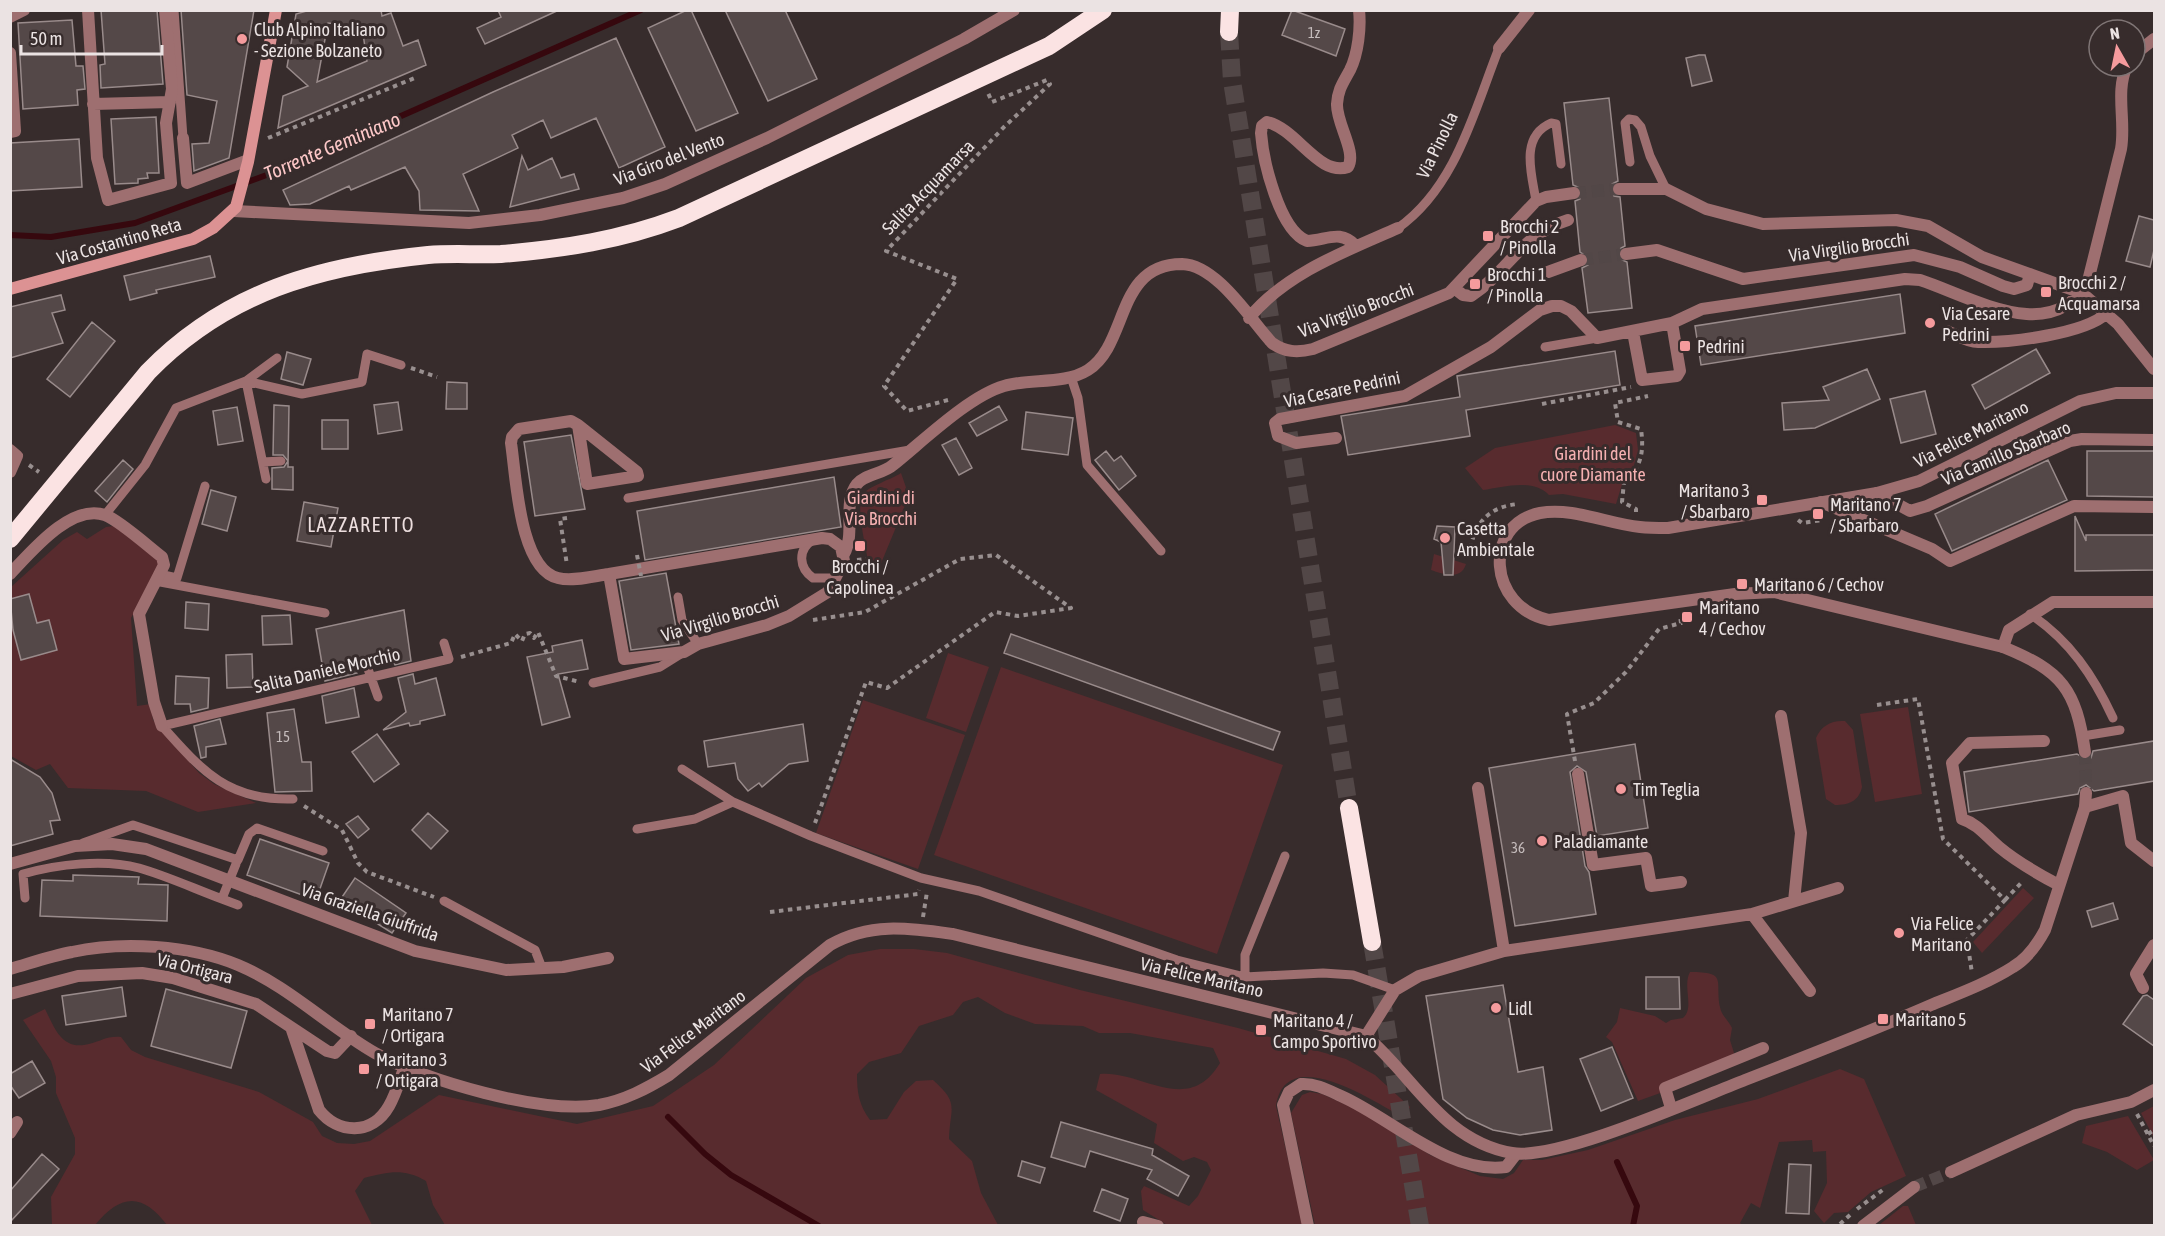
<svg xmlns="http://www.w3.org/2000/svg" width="2165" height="1236" font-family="'Asap Condensed',sans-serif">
  <rect width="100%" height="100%" fill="#372c2c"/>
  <!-- green -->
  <path fill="#582b2e" d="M1615 425 1636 433 1638 450 1633 469 1623 481 1616 504 1563 494 1549 495C1533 478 1503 487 1483 490L1465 468 1495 448Z
    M901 473 909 496 877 573 869 566C867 551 854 504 864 493 870 486 892 479 901 473Z
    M114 526 158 560 160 565 131 618 137 706 151 704 153 720 199 773 214 784 256 803 198 812 146 791 68 788 50 764 36 770 11 756V587L63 540 77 532 87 539 106 527Z
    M1434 554 1466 564C1461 581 1443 574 1431 570Z
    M948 653 989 667 966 732 926 718Z
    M1001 667 1283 765 1217 954 934 855Z
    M863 700 965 735 918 869 816 833Z
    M1908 707 1922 794 1875 802 1860 714Z
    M1845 721 1853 730 1862 787C1859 801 1849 805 1835 805L1826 799 1816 738C1821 726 1831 720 1845 721Z
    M2023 888 2034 898 1982 953 1973 942Z
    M880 949H914L947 953 1080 990 1238 1028 1346 1059 1375 1075 1410 1107 1404 1118C1374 1101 1285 1042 1276 1106L1303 1225H1167L1143 1210 1141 1191 1144 1186 1189 1206 1198 1196 1211 1170 1207 1162 1194 1157 1183 1161 1154 1143 1157 1124 1096 1090 1100 1074C1141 1070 1188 1117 1220 1063L1213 1048 1130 1033H1099L1083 1026 1035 1024 1005 1013 978 997 963 1002 953 1015 919 1026 901 1053 869 1062 857 1074C857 1093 859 1105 870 1120L887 1119 904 1092 916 1081 933 1080C960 1104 950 1107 949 1139L972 1161 981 1193 998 1225H445L433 1205 426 1181C403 1168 389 1172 364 1178L355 1191 372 1225H167C143 1193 121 1193 95 1225H52L51 1197 75 1154V1138L56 1093V1077L51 1061 23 1020 45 1009C55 1029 62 1051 89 1044 103 1041 105 1036 121 1037L131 1050 145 1057 259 1092 313 1122 322 1136 337 1143 354 1144 370 1141 439 1095 577 1124 653 1106 714 1065 806 978 848 955Z
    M1690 972C1728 972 1715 980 1720 1007 1721 1015 1729 1021 1732 1028L1730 1040 1734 1053 1731 1058 1663 1092 1638 1101 1612 1042 1606 1037 1617 1022 1620 1008 1655 1016 1666 1023 1671 1020 1683 1018C1695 1007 1682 987 1690 972Z
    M1840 1069 1864 1079 1906 1176 1871 1192 1848 1212 1834 1213 1824 1223 1814 1211 1827 1183 1826 1151 1813 1152 1812 1140 1779 1142 1760 1208 1751 1203 1740 1223 1742 1225H1315L1291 1113 1302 1095 1310 1092 1322 1094 1369 1115 1430 1155 1480 1176 1503 1179 1514 1173 1523 1160H1542L1588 1150 1675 1120 1758 1099Z
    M2154 1106V1138L2141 1113Z
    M2128 1116 2154 1160 2137 1170 2107 1152 2082 1143 2086 1126Z
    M1903 1206H1908L1916 1225H1879Z"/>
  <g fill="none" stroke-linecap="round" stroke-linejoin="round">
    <!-- stream -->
    <path stroke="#36080e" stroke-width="6" d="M10 235 51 237 135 223 272 173 641 10
      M668 1117 705 1154 731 1175 819 1226
      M1617 1162 1637 1206 1633 1226"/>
  </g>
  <!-- building -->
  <path fill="#544848" stroke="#998b8b" stroke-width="1.5" fill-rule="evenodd" d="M101 10H157L163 84 101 88 100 65 105 64Z
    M181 10H254L229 158 194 171 192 144 209 143 217 101 187 95Z
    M310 10H381L382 16 391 13 403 46 418 40 426 65 278 128 283 96 308 86 287 67 296 14ZM328 23 362 27 367 61 317 82Z
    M498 10H559L485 44 477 28 501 17Z
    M687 10H691L738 113 696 131 648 28Z
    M725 10H785L817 79 768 101Z
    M1292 10 1345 29 1336 56 1282 35Z
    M72 20 76 66H83L85 89 77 90 78 105 23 109 18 23Z
    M616 38 665 147 619 168 596 118 551 138 543 120 512 135 518 148 463 174 479 211 420 210 419 191 405 167 351 190 349 186 310 204 290 205 283 190 493 92Z
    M1699 55H1705L1712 81 1692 86 1686 58Z
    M1609 98 1618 181 1612 184 1611 190 1614 196 1620 197 1625 246 1621 248 1618 254 1620 259 1627 262 1632 308 1588 313 1582 268 1588 265 1589 258 1580 252 1575 201 1580 199 1582 192 1580 188 1573 185 1564 103Z
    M156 117 159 173H147L148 178 138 179V183L115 184 111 119Z
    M79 139 82 187 10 191V143Z
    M522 156 528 170 552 158 561 178 574 174 579 189 510 207Z
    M2139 216 2154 220V250L2150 267 2126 261Z
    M210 256 215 277 156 290 157 293 130 300 124 276Z
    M1900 294 1905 333 1701 365 1695 326Z
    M61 295 65 310 52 313 63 343 10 358V307Z
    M92 322 115 341 70 397 47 379Z
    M2036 349 2050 373 1985 409 1972 385Z
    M1615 351 1620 385 1466 410 1470 436 1348 455 1341 416 1460 397 1457 376Z
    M287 352 311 359 303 385 281 379Z
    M1867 369 1880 399 1815 428 1784 430 1782 403 1829 400 1823 387Z
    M447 382 467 383V409H446Z
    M1925 391 1936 434 1901 443 1890 399Z
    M398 402 402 430 378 434 374 405Z
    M274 405 289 406 288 467H293V490L272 489V468L284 467 288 461 283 455H273Z
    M999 406 1007 420 977 436 969 423Z
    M237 407 243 441 218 445 213 411Z
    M1026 412 1073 418 1068 455 1022 449Z
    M322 420H348V449H322Z
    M571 435 585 509 535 516 524 442Z
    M956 438 972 468 959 475 942 445Z
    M1106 451 1114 461 1121 456 1136 476 1119 490 1095 460Z
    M2087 451H2154V497L2087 496Z
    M123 460 133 469 107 502 95 491Z
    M2048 460 2067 500 1952 551 1935 514Z
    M834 477 841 527 645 560 637 511Z
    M211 490 236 497 227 531 202 524Z
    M304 502 338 508 331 547 297 541Z
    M2075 516 2086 541V535H2154V570L2075 571Z
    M1437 526 1455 527 1453 575H1444L1441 542 1434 539Z
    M666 573 679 644 631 650 619 581Z
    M29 594 37 623 49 620 57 650 21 660 13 630 10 599Z
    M186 602 209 604 208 630 185 628Z
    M404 610 411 661 395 665 394 663 374 665 366 663 356 668 357 673 325 681 316 629Z
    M290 615 292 644 263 645 262 616Z
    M1011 634 1280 732 1273 750 1004 653Z
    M582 640 588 669 558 674 570 717 542 725 527 657 553 652 552 646Z
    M252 654 253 687 227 688 226 655Z
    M413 674 415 684 436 678 445 715 420 721V724L410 726 409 723 383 730 406 712 398 678Z
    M176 676 209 678 208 708 191 712 190 704H175Z
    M354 688 359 717 326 723 322 696Z
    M294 709 302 762H311L312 791 275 792 267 713Z
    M220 719 226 744 206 747V757L201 758 194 726Z
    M803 724 808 761 789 764 762 787 759 783 748 791 738 779 735 763 708 767 704 741Z
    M377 734 399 764 374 782 352 752Z
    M2154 741V781L2094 791 2086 785 2080 788 2078 794 1969 812 1964 772 2077 754 2086 760 2091 758 2093 751Z
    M1635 744 1648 828 1597 836 1586 772 1577 766 1570 772 1585 866 1589 872 1596 914 1515 926 1489 768Z
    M10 759 40 777 52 793 60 820 50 821 53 834 10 846Z
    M428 813 448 831 431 849 412 830Z
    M358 816 369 829 358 838 346 824Z
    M260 839 329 863 316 900 247 875Z
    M73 875 139 877 138 884 168 885 167 921 40 916 42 880 73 881Z
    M355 878 406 913 392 933 340 900Z
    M2113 903 2118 919 2092 927 2087 911Z
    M1646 977H1679L1680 1009H1646Z
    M1503 985 1518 1072 1543 1067 1552 1130 1520 1135 1493 1130 1467 1118 1443 1099 1426 996Z
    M122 987 126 1016 66 1025 62 996Z
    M166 989 247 1011 231 1068 151 1046Z
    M2147 995 2154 1000V1046L2123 1024 2143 996Z
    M1612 1047 1633 1098 1601 1111 1580 1059Z
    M32 1061 45 1083 19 1098 10 1085V1074Z
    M1061 1122 1153 1149 1152 1155 1189 1176 1178 1196 1147 1179 1152 1170 1090 1151 1085 1167 1051 1157Z
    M42 1154 59 1169 10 1222V1191Z
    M1022 1161 1045 1168 1040 1183 1018 1176Z
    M1789 1164 1811 1165 1809 1214 1786 1213Z
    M1102 1189 1128 1199 1120 1221 1094 1211Z"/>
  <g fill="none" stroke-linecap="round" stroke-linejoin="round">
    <!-- minor-tunnel -->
    <path stroke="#524747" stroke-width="12" stroke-dasharray="12 6" stroke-linecap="butt" d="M1574 193 1619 189
      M1581 260 1626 254
      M1914 1187 1951 1172"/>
    <!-- tertiary-tunnel -->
    <path stroke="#524747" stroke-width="12" stroke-dasharray="12 6" stroke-linecap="butt" d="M2085 752 2086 793"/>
    <!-- motorway-tunnel -->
    <path stroke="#524747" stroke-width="18" stroke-dasharray="18 9" stroke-linecap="butt" d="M1229 32 1232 81 1349 808
      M1372 942 1420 1226"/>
    <!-- path -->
    <path stroke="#988f8f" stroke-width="4" stroke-dasharray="4.5 4.5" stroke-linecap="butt" d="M268 138 417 77
      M411 368 437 377
      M948 400 907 411 884 386 957 279 886 251 1004 127 1050 84 1047 80 992 102 988 93
      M1542 404 1631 387
      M29 465 39 472
      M1636 512V509L1622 502 1624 482C1642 467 1644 451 1641 429L1618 422 1615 403 1648 396
      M567 518 560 519 567 565
      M1798 520 1802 523 1822 520
      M1470 548C1477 521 1489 507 1518 504
      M857 560 868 559
      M813 620 865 612 960 559 996 555 1071 608 1018 616 995 612 887 688 866 682 815 823
      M461 657 511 643 515 634 522 641 525 634 530 633 534 638 538 632 556 676 580 682
      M1877 705 1918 699 1943 839 2005 900 1967 940 1972 973
      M1575 761 1567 714 1594 703 1626 672 1659 629 1681 623 1680 616
      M304 806 342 830 358 863 367 872 434 897
      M2005 900 2023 881
      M770 912 918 894 919 890
      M923 917 927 892
      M2137 1114 2154 1146
      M2148 1134 2154 1130
      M1857 1209 1884 1189
      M1840 1224 1851 1214"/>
    <!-- service -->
    <path stroke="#9e6f70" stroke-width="9" d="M174 10 183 138
      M1630 162 1625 123 1629 119 1635 120 1641 127 1650 156 1666 189
      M1536 201C1532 175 1519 137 1551 123L1556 124 1561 164
      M1398 228C1456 187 1474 111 1499 48
      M1545 347 1597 338
      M1071 377 1078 398 1087 465 1161 551
      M263 462 281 461
      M266 479 246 381 277 358
      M628 498 910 450
      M105 515 145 465 176 408 246 381 302 394 362 382 367 354 401 365
      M813 540C797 550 799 568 813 578H833
      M159 574 177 578 205 486
      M155 581 325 613
      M678 597 682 620 698 644
      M2030 614C2070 641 2093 675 2113 718
      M368 669 378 697
      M593 683 660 667 684 652
      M162 726 449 659 444 643
      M162 726C202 771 228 801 293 799
      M2083 736 2120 730
      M682 769 733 802
      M637 829 695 819 733 802 811 836 921 878 979 891 1177 960 1245 977 1323 973 1353 975 1395 990
      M83 843 133 825 238 860 249 834 257 828 323 851
      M25 898 23 874C58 864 104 859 139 868 167 876 195 889 222 899L223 896
      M222 899 238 905
      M444 901 535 950 542 968
      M1245 977V955L1285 856"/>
    <!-- pedestrian -->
    <path stroke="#9e6f70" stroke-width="12" d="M183 138 187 183 248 160
      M1578 774 1593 865 1646 858 1651 886 1681 882
      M2085 807 2123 796 2131 843 2154 861
      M2143 988 2136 974 2154 945
      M1671 1108 1665 1088 1763 1048"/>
    <!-- minor -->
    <path stroke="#9e6f70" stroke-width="12" d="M88 10 97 158 108 200 171 183 166 123 172 89 165 10
      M10 17 24 10
      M1499 48 1529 10
      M10 53 15 131 10 132
      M2135 54 2154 39
      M93 104 170 102
      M1619 189H1666L1706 209 1763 224 1896 220 1928 226 1982 257 2082 293 2118 324 2154 369
      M234 211 469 223 540 215 623 198 665 184 767 138 964 39 1014 10
      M1356 246C1340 229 1327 240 1307 241 1279 230 1263 160 1261 133L1262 126 1267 122C1297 129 1319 177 1348 167 1357 152 1336 123 1337 104 1338 89 1343 83 1350 70 1358 54 1361 28 1359 10
      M1626 254 1657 250 1743 279 1914 255 1960 267 2003 286 2014 289 2027 285 2030 274
      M1548 272 1581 260
      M1454 288 1463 295 1471 296C1509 271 1520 235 1568 220
      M1249 318C1286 273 1346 251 1398 228
      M1947 331C1956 335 1968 342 1978 342 2009 343 2085 334 2107 313
      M1633 332 1642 380 1677 376 1680 371 1672 323
      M578 425 637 472 638 476 587 484 578 425 571 421 519 429 512 437 511 443C516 475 519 569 558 578 573 582 594 576 609 574
      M1336 438 1296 443 1278 436 1275 423 1280 419 1405 396 1491 347 1540 310 1552 306H1561L1571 311 1597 338 1672 323 1702 309 1905 279 1920 280C1972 297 2052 347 2088 281L2121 149C2126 122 2115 91 2127 66
      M10 450 17 456 10 472
      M1877 493 1910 511 1927 506 2070 441 2082 439 2154 440
      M1821 502 1932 549 1950 561 2074 506 2154 507
      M822 538 830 539 841 547 844 561 828 592 789 616 767 625 698 644 684 652 624 659 609 574Z
      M844 554C856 533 842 503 857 484 865 474 883 474 893 465 922 442 969 396 1004 386 1030 378 1064 385 1088 370 1129 344 1115 264 1182 264 1217 265 1250 319 1272 343 1285 352 1297 353 1313 349L1449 293 1536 201 1546 197 1574 193
      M10 574C31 552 71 503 105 515 119 520 149 547 162 557L164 565 139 614 154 702 162 726
      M2003 647 2009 630 2053 602H2154
      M1781 716 1801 833 1794 901
      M2044 741 1970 743 1952 763 1962 819C1978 824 1986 836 1999 847 2017 862 2038 874 2059 885
      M1478 788 1504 951
      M10 864 75 846 112 844 146 849 415 951 506 970 563 967 608 958
      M1752 914 1810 991
      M10 994 78 976 142 973 173 978 256 1004 327 1051 335 1053 351 1036
      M292 1030 319 1110C338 1134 372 1136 389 1106 396 1094 400 1079 405 1066
      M1366 1036 1395 990 1419 976 1504 951 1752 914 1838 888
      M10 1133 17 1122
      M1951 1172 2076 1115 2131 1102 2154 1090
      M1143 1222 1158 1226
      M1308 1226 1283 1105 1289 1092 1301 1084C1315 1083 1328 1090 1341 1096 1391 1118 1449 1175 1506 1167L1516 1154
      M1863 1226 1914 1187"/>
    <!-- tertiary -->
    <path stroke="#9e6f70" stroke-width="12" d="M2085 752C2076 689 2062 671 2003 647L1774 592 1735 594 1549 620C1487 607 1483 524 1540 513 1573 507 1608 524 1640 527 1649 528 1659 528 1668 528L1877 493 1919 481 2080 401 2116 393H2154
      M10 969C31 963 51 956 72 952 122 941 190 945 238 965 288 986 328 1026 375 1053 426 1081 541 1114 599 1105 625 1100 646 1089 669 1075L830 945C870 922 909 928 953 934L1366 1036C1415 1078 1443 1141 1512 1153 1558 1161 1696 1099 1745 1080 1807 1056 1869 1032 1931 1005 1958 994 1988 983 2013 967 2028 958 2037 945 2045 930L2085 807 2086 793"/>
    <!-- secondary -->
    <path stroke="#dc9293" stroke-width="12" d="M10 289 193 239 213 228 236 207 248 162 276 10"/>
    <!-- motorway -->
    <path stroke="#fbe3e3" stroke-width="18" d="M1229 32 1230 10
      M10 539 148 372C226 292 319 266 428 255 452 253 477 255 501 254 563 249 621 240 679 218L1049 46 1103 10
      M1349 808 1372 942"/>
    <!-- path-bridge -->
    <path stroke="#988f8f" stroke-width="4" stroke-dasharray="4.5 4.5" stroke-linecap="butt" d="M637 555 641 576"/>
    <!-- service-bridge -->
    <path stroke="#9e6f70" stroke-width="9" d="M223 896 236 864"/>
  </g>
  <!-- markers -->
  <g fill="#f59b9d" stroke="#372c2c" stroke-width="2">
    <circle cx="242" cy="39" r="6"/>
    <rect x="1482" y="230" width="12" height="12" rx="3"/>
    <rect x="1469" y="278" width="12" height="12" rx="3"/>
    <rect x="2040" y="286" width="12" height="12" rx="3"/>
    <circle cx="1930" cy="323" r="6"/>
    <rect x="1679" y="340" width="12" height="12" rx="3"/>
    <rect x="1756" y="494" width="12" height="12" rx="3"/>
    <rect x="1812" y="508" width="12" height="12" rx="3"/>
    <circle cx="1445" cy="538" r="6"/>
    <rect x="854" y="540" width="12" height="12" rx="3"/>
    <rect x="1736" y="578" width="12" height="12" rx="3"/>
    <rect x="1681" y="611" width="12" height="12" rx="3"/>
    <circle cx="1621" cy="789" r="6"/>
    <circle cx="1542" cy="841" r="6"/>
    <circle cx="1899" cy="933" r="6"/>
    <circle cx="1496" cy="1008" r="6"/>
    <rect x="1877" y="1013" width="12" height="12" rx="3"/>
    <rect x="364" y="1018" width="12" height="12" rx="3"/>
    <rect x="1255" y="1024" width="12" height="12" rx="3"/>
    <rect x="358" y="1063" width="12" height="12" rx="3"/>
  </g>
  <g text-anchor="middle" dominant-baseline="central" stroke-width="6" stroke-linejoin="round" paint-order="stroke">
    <!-- number labels -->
    <g font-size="15" fill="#c5bcbc">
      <text x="1314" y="32">1z</text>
      <text x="283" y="736">15</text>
      <text x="1518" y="847">36</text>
    </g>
    <!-- poi labels -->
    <g font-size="18" fill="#ebe3e3" stroke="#372c2c" text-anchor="start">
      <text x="254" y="29">Club Alpino Italiano<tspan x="254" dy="21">- Sezione Bolzaneto</tspan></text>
      <text x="1500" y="226">Brocchi 2<tspan x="1500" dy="21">/ Pinolla</tspan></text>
      <text x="1487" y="274">Brocchi 1<tspan x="1487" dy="21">/ Pinolla</tspan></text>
      <text x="2058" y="282">Brocchi 2 /<tspan x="2058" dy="21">Acquamarsa</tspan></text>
      <text x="1942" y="313">Via Cesare<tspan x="1942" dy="21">Pedrini</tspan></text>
      <text x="1697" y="346">Pedrini</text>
      <text x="1750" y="490" text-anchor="end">Maritano 3<tspan x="1750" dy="21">/ Sbarbaro</tspan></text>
      <text x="1830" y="504">Maritano 7<tspan x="1830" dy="21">/ Sbarbaro</tspan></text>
      <text x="1457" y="528">Casetta<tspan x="1457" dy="21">Ambientale</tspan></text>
      <text x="860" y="566" text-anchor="middle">Brocchi /<tspan x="860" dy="21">Capolinea</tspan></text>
      <text x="1754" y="584">Maritano 6 / Cechov</text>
      <text x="1699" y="607">Maritano<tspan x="1699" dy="21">4 / Cechov</tspan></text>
      <text x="1633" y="789">Tim Teglia</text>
      <text x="1554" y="841">Paladiamante</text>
      <text x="1911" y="923">Via Felice<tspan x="1911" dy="21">Maritano</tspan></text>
      <text x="1508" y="1008">Lidl</text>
      <text x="382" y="1014">Maritano 7<tspan x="382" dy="21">/ Ortigara</tspan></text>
      <text x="1895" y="1019">Maritano 5</text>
      <text x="1273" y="1020">Maritano 4 /<tspan x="1273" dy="21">Campo Sportivo</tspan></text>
      <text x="376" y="1059">Maritano 3<tspan x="376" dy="21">/ Ortigara</tspan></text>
    </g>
    <!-- street labels -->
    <g font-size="18" fill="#ebe3e3" stroke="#372c2c">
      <text transform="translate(1437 145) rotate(-64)">Via Pinolla</text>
      <text transform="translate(669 159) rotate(-21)">Via Giro del Vento</text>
      <text transform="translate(928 187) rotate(-46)">Salita Acquamarsa</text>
      <text transform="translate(119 241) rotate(-16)">Via Costantino Reta</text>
      <text transform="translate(1849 247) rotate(-8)">Via Virgilio Brocchi</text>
      <text transform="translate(1356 310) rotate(-21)">Via Virgilio Brocchi</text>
      <text transform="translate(1342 389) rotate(-12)">Via Cesare Pedrini</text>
      <text transform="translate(1971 434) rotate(-27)">Via Felice Maritano</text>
      <text transform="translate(2006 453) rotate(-23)">Via Camillo Sbarbaro</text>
      <text transform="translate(720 618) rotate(-17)">Via Virgilio Brocchi</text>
      <text transform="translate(327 670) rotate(-13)">Salita Daniele Morchio</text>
      <text transform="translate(370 912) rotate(19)">Via Graziella Giuffrida</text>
      <text transform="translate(195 968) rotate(14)">Via Ortigara</text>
      <text transform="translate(1202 977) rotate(13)">Via Felice Maritano</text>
      <text transform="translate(693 1031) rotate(-37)">Via Felice Maritano</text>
    </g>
    <!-- park labels -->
    <g font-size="18" fill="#f5b0b1" stroke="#372c2c">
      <text x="1593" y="453">Giardini del<tspan x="1593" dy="21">cuore Diamante</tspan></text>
      <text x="881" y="497">Giardini di<tspan x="881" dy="21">Via Brocchi</tspan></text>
    </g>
    <!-- water labels -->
    <g font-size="20" font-style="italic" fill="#fdc8c8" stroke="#372c2c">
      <text transform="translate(332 146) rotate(-23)">Torrente Geminiano</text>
    </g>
    <!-- neighbourhood labels -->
    <g font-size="20" letter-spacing="1.5" fill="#ecdede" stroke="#372c2c">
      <text x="361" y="524">LAZZARETTO</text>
    </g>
  </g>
  <!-- border -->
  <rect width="2165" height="1236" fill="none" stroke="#ebe3e3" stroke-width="24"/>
  <!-- north arrow -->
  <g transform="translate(2117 48) rotate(351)"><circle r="28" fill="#372c2c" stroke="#7f7575" stroke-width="1.5"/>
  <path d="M0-4.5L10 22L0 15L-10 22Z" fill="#f59b9d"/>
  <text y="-9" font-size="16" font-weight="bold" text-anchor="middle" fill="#ebe3e3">N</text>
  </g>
  <!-- scale -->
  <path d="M21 45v9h141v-9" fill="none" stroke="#ebe3e3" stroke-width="3"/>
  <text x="30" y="45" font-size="18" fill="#ebe3e3" stroke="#372c2c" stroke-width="4.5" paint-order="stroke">50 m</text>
</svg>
